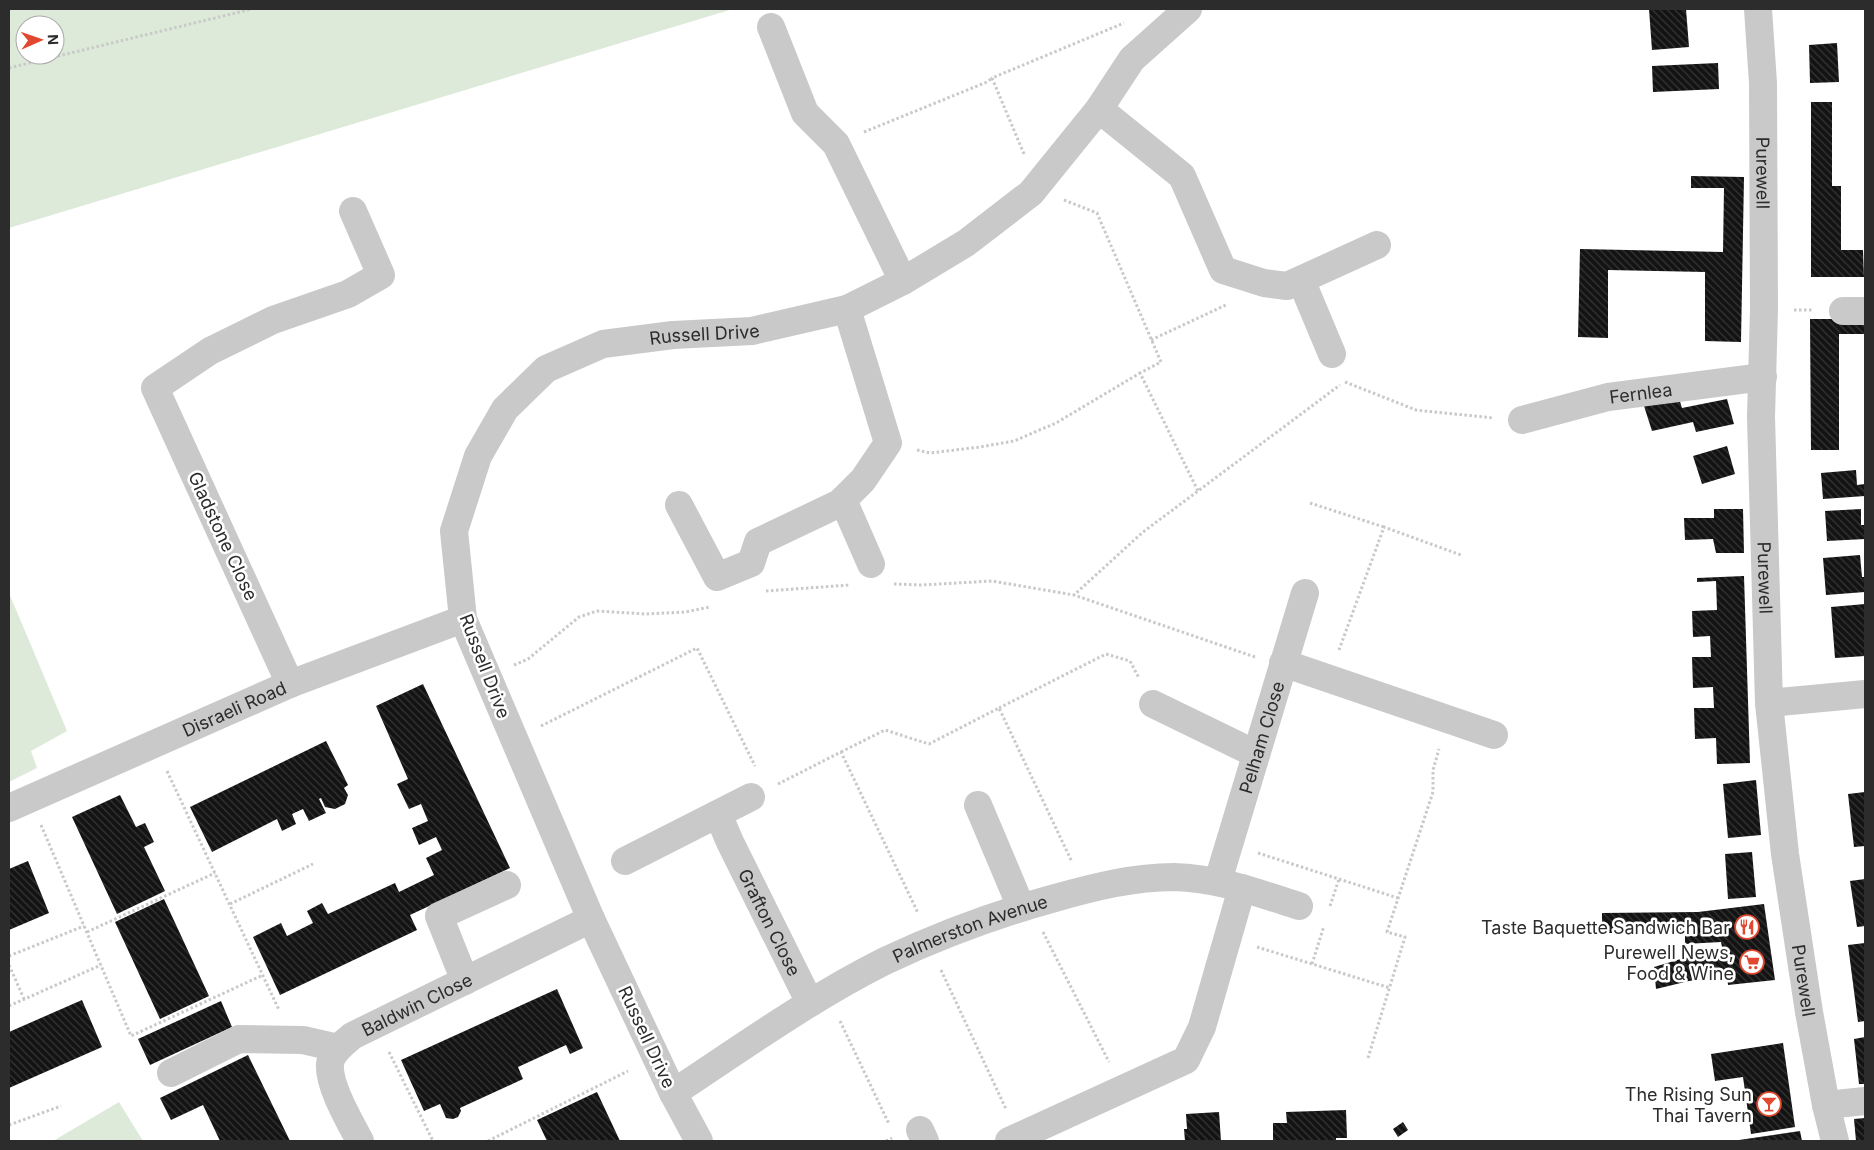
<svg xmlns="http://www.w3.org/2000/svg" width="1874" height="1150" font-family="Inter,sans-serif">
  <defs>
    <pattern id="building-back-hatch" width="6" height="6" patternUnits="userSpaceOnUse" patternTransform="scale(1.25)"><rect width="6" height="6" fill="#131313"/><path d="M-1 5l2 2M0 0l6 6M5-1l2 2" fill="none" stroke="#363636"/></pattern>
  </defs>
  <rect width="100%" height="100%" fill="#fff"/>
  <!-- grass -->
  <path fill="#deead9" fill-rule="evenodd" d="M9 9H733L9 228ZM25 25H55V55H25Z
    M9 593 67 731 31 751 37 768 9 782Z
    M119 1102 143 1141H53Z"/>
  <!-- building -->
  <path fill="url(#building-back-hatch)" d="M1649 9H1686L1689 47 1652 50Z
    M1837 43 1839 82 1810 83 1809 45Z
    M1718 63 1719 89 1653 92 1652 66Z
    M1811 102H1832V186H1841V250H1863L1864 277H1811Z
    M1691 176 1744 177 1741 342 1705 341V272L1608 270V338L1578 337 1580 249 1723 252 1724 188H1691Z
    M1810 319H1865V334H1839V450H1811Z
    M1678 395 1682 408 1727 399 1734 424 1696 432 1693 422 1652 431 1644 406Z
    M1727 446 1735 474 1702 484 1693 456Z
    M1856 470 1857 485 1865 484V496L1823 499 1821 473Z
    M1714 509H1743L1744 553H1716L1713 539 1685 540 1684 518H1714Z
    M1861 509V525H1865V539L1827 541 1825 511Z
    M1860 555 1862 577H1865V592L1826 595 1823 558Z
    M1744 576 1750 763 1717 764 1716 738 1695 739 1694 708H1714L1713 687 1693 688 1692 657H1711L1710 636 1693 637 1692 611 1717 610 1716 581 1697 582V578Z
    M1865 604V656L1835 658 1831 607Z
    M423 684 510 868 410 915 417 930 280 995 253 937 281 923 287 936 313 923 307 911 322 903 328 914 395 883 399 892 434 875 426 858 442 850 436 837 419 845 412 828 428 821 421 804 409 809 397 784 408 779 376 706Z
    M326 741 348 785 344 788 348 795 345 804 335 809 325 807 321 798 319 799 326 813 309 821 303 809 292 814 296 824 282 831 277 819 212 852 190 807Z
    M1756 780 1761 835 1728 838 1723 784Z
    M1865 792V846L1854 847 1848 794Z
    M120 795 136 827 145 823 154 842 144 847 165 891 117 914 72 817Z
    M1752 852 1756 897 1728 899 1725 854Z
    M28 861 49 913 9 930V869Z
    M1865 879V926L1857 927 1850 881Z
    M164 899 209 996 160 1019 115 922Z
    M1764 904 1775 980 1728 985 1727 975 1689 981 1656 989 1654 967 1684 958 1723 952 1721 942 1685 944V933H1602V913L1698 912Z
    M1865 943V1021L1858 1022 1848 945Z
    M557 989 583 1048 570 1054 566 1045 518 1067 523 1079 460 1108 461 1111 458 1117 453 1119 446 1118 440 1104 424 1111 401 1060Z
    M82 1000 102 1047 9 1088V1032Z
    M221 1001 232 1027 150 1065 138 1039Z
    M1865 1037V1084H1859L1854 1039Z
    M1783 1043 1795 1127 1751 1134 1743 1077 1715 1081 1711 1054Z
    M248 1055 290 1141H220L203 1105 171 1120 160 1098Z
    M597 1092 620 1141H547L537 1120Z
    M1346 1110 1347 1138H1336V1141H1273V1123H1287L1286 1112Z
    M1219 1112 1221 1141H1185L1184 1129H1187L1186 1114Z
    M1865 1118V1141H1856L1854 1119Z
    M1403 1122 1408 1130 1398 1137 1393 1129Z
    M1800 1131 1802 1141H1739V1140Z"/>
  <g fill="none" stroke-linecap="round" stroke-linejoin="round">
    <!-- path -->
    <path stroke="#c9c9c9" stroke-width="3" stroke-dasharray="2.5 2.5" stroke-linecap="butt" d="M9 68 252 9
      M864 132 987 82 992 78
      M1024 154 992 78 1124 23
      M1064 200 1097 213 1161 362 1140 373 1198 491
      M1794 310H1813
      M1151 340 1228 304
      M1345 382 1416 410 1493 418
      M917 450 930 453 980 447 1014 441 1056 423 1140 373
      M1310 503 1384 527
      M894 584 921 585 992 581 1074 595
      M766 591 850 585
      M1339 650 1384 527 1461 555
      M1255 657 1074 595 1143 532 1340 385
      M514 665 528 659 579 617 597 611 646 614 685 612 710 607
      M999 708 1106 654 1130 661 1139 678
      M541 726 697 648 755 766
      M841 752 885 730 929 744 999 708 1072 862
      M167 771 279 1010
      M778 784 841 752 918 913
      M41 825 131 1036 263 975
      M1258 853 1398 898
      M230 904 313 864
      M1330 906 1339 879
      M87 932 215 873
      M1043 932 1109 1062
      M1257 947 1390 988
      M9 956 84 926
      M1312 964 1324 926
      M9 965 24 999
      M941 970 1006 1109
      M9 1006 101 965
      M840 1021 889 1124
      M389 1052 433 1141
      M1368 1058 1405 937 1387 932 1433 792V770L1439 749
      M9 1125 61 1106
      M488 1141 628 1071
      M886 1141 892 1138"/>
    <!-- minor -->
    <g stroke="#c9c9c9" stroke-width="28">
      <path id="s1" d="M1758 9 1763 83 1764 309 1761 417 1769 703 1785 854 1809 1012 1826 1105 1835 1141"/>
      <path d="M771 27 805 113 836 144 903 281"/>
      <path d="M1099 109 1182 176 1223 270 1264 283 1287 286 1377 245"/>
      <path d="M1301 280 1332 354"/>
      <path d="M1843 311H1865"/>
      <path id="s2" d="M1522 420 1608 397 1763 377"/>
      <path d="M843 500 871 564"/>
      <path d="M679 505 717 577 751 563 758 542 840 503 863 480 888 443 847 309"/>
      <path d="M1283 663 1494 735"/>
      <path d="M290 684 155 388 210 351 273 320 348 294 381 275 353 211"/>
      <path d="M1769 703 1865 694"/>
      <path d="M1153 704 1256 754"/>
      <path d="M978 805 1021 907"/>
      <path id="s3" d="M9 808 290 684 463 619"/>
      <path id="s4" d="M718 814 730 842 810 1003"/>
      <path d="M625 861 751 797"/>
      <path id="s5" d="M1218 881 1305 593"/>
      <path d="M465 981 439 916 507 885"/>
      <path d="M171 1073 239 1039 303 1040 338 1048"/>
      <path id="s6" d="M673 1093C743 1047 811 998 885 961 940 935 997 914 1055 898 1094 887 1134 877 1174 877 1218 878 1258 893 1299 906"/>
      <path d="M1826 1105 1865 1101"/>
      <path d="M920 1130 925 1141"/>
      <path id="s7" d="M360 1141C350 1122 328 1085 330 1064 331 1052 344 1043 352 1036L591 919"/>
      <path id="s8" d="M699 1141 673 1093 591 919 463 619 454 531 478 456 505 409 546 369 603 344 673 335 752 331 847 309 903 281 966 243 1031 193 1099 109 1132 59 1188 9"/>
      <path d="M1009 1141 1186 1060 1202 1027 1242 888"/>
    </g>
  </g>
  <!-- icons -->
  <defs>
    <g id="restaurant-ring" transform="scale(1.25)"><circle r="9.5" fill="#fff" stroke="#e14830" stroke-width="1.5"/><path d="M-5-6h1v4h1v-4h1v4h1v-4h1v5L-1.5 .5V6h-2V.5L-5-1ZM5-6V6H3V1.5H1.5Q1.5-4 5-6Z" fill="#e14830"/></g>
    <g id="supermarket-ring" transform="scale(1.25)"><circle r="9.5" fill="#fff" stroke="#e14830" stroke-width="1.5"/><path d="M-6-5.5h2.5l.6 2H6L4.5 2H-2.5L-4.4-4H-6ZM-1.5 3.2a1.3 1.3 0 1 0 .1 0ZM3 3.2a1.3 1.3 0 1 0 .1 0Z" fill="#e14830"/></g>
    <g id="bar-ring" transform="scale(1.25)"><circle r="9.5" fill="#fff" stroke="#e14830" stroke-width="1.5"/><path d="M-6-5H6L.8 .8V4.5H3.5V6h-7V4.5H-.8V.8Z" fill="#e14830"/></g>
  </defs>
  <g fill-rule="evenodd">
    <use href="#restaurant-ring" x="1747" y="927"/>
    <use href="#supermarket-ring" x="1752" y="962"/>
    <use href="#bar-ring" x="1769" y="1104"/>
  </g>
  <g text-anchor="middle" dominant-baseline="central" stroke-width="5" stroke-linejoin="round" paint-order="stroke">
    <!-- street labels -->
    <g font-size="18" fill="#2c2c2c" stroke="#fff">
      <text stroke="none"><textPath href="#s1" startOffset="164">Purewell</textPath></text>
      <text stroke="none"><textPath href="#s8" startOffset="1016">Russell Drive</textPath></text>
      <text stroke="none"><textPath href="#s2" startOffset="122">Fernlea</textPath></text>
      <text transform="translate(223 536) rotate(65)">Gladstone Close</text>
      <text stroke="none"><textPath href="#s1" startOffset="569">Purewell</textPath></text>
      <text transform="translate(485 666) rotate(69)">Russell Drive</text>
      <text stroke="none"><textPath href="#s3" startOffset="246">Disraeli Road</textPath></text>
      <text stroke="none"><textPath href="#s5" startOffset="150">Pelham Close</textPath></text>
      <text stroke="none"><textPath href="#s4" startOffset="120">Grafton Close</textPath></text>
      <text stroke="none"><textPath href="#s6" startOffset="341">Palmerston Avenue</textPath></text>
      <text stroke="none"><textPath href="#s1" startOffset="974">Purewell</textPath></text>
      <text stroke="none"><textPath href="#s7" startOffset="192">Baldwin Close</textPath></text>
      <text transform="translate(647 1037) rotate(65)">Russell Drive</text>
    </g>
    <!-- poi labels -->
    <g font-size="18" fill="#2c2c2c" stroke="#fff" text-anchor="end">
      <text x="1730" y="927">Taste Baquette Sandwich Bar</text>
      <text x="1734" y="952">Purewell News,<tspan x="1734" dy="21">Food &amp; Wine</tspan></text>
      <text x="1752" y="1094">The Rising Sun<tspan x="1752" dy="21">Thai Tavern</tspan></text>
    </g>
  </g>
  <!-- border -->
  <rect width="1874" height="1150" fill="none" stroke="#2c2c2c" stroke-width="20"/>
  <!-- north arrow -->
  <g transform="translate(40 40) rotate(88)"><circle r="24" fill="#ffffff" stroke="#ababab"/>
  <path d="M0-4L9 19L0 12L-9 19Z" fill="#e14830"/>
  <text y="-8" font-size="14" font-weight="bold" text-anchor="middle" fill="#2c2c2c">N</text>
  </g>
</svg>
